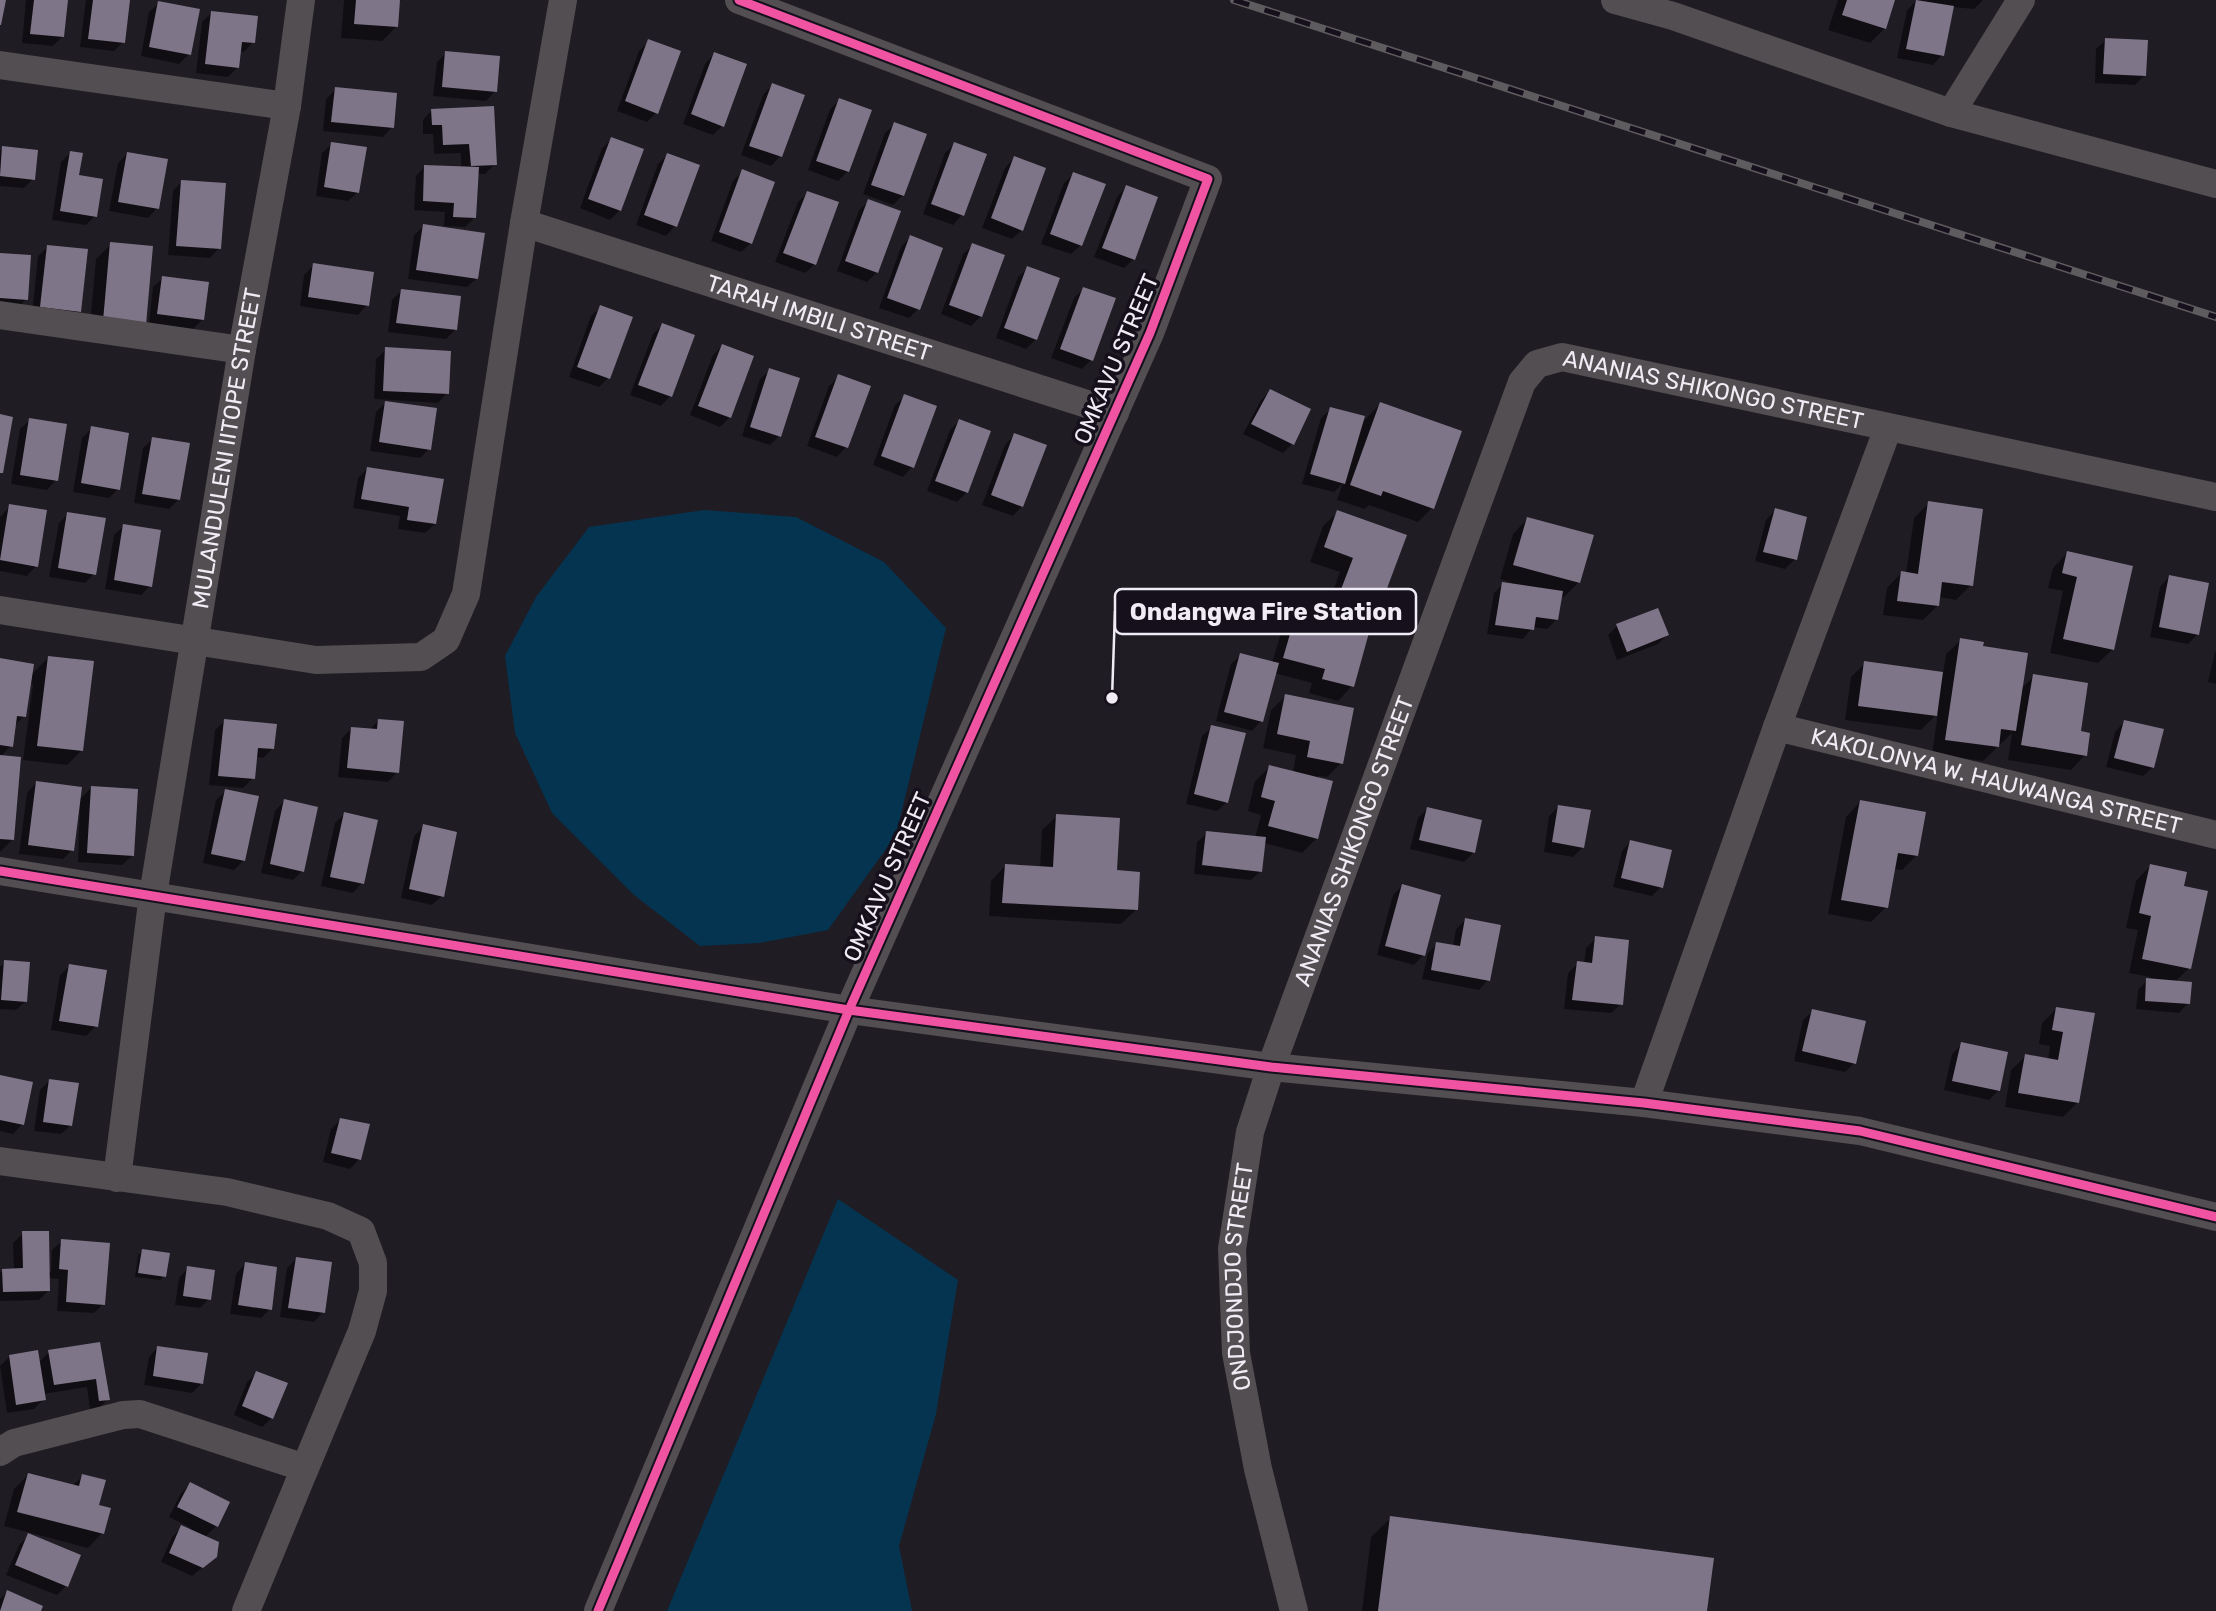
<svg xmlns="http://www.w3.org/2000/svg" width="2216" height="1611" font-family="Rubik,sans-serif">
  <rect width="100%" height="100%" fill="#201c24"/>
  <!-- water -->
  <path fill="#053450" d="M704 510 796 517 884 562 946 628 896 835 828 930 759 943 700 946 634 895 552 813 515 733 505 656 536 597 589 527Z
    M838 1199 958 1280 936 1414 899 1546 912 1611H667Z"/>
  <!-- shadow -->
  <path fill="#0007" d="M26 0H66L63 36 53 46 22 43Z
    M86 0H128L123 42 114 51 80 47Z
    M344 0H403L398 1 396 27 382 41 341 38Z
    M1838 0H1894L1885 28 1870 43 1828 30Z
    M1917 0H1983L1974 9 1952 7 1942 55 1933 65 1897 58 1907 10Z
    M159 3 189 54 179 64 141 56 149 12Z
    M212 12 253 42 244 52 239 51 238 67 228 77 196 73 202 22Z
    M2106 40 2144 76 2135 85 2095 83 2096 49Z
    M649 41 656 113 647 122 617 111 639 51Z
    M446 53 495 91 486 101 433 96 437 62Z
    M714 54 722 126 713 135 683 124 705 64Z
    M772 85 802 96 780 156 771 166 741 155 763 95Z
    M336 89 392 127 383 137 323 131 326 99Z
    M840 100 848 171 838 181 808 170 830 109Z
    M432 110 495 164 485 174H477L475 217 465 227 444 226 445 212 414 210 416 176 425 166 461 168V153L434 154 433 134H423V120Z
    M895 124 903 195 893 205 863 194 885 133Z
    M612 139 620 210 610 220 580 208 602 148Z
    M332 144 358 192 348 201 316 196 322 153Z
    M955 144 962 215 953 225 923 214 945 153Z
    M3 148 33 179 24 188 0 186V151Z
    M71 152 77 177 95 216 86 225 52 220 61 162Z
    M127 154 157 208 148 218 109 211 118 163Z
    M667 155 698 166 675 226 666 236 636 225 658 164Z
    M1014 158 1022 230 1012 239 982 228 1005 168Z
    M743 171 751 243 741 252 711 241 733 181Z
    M1073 174 1081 245 1071 254 1041 244 1064 183Z
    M182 181 219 248 210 258 168 255 173 191Z
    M1126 187 1134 259 1124 268 1094 257 1117 197Z
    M807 193 815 264 805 273 775 262 798 202Z
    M869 201 877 272 867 282 837 271 859 210Z
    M424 226 477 278 467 287 408 279 414 235Z
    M910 237 918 309 909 318 879 308 901 247Z
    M111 244 144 324 89 335 96 259Z
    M973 245 981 316 971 326 941 314 963 254Z
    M48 247 80 311 70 320 32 316 38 256Z
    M0 255 26 299 17 309 0 307Z
    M314 265 367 305 358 315 300 306 304 275Z
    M1028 268 1036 339 1026 349 996 338 1018 277Z
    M163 278 202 320 193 329 149 323 153 287Z
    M1083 289 1091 360 1082 369 1051 358 1074 298Z
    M401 291 455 330 446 339 388 332 392 300Z
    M601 307 608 378 599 387 569 377 591 316Z
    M662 325 692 336 670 396 661 406 630 395 653 334Z
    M722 346 730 417 720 427 690 415 713 355Z
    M386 349 447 393 438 403 374 399 376 359Z
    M770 370 779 436 770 445 742 436 760 379Z
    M839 376 869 387 846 447 837 457 807 446 829 386Z
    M1270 391 1292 444 1283 453 1243 434 1261 400Z
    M905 396 912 467 903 477 873 465 895 405Z
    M385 403 429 449 420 458 370 451 376 412Z
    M1380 404 1432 508 1418 522 1369 505 1365 509 1337 500 1343 483 1334 492 1302 484 1321 418 1331 409 1361 424Z
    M30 420 56 480 47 490 11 484 20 429Z
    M959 421 967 492 957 502 927 491 950 430Z
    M92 428 118 489 109 498 73 492 82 438Z
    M1014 435 1022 506 1013 516 982 505 1005 445Z
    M153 439 179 499 169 509 134 503 143 448Z
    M367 469 435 524 425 533 398 529 400 516 353 508 358 478Z
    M1929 503 1971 585 1956 600 1939 597 1938 605 1923 620 1883 615 1887 588 1901 573 1906 574 1914 518Z
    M10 506 36 566 27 576 0 571V517Z
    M1775 510 1795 559 1785 569 1755 561 1766 520Z
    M1338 512 1379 606 1364 620 1327 607 1340 572 1310 562 1323 526Z
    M68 514 94 574 85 583 49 577 59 523Z
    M1527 519 1579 582 1564 597 1561 596 1557 619 1547 629 1533 627 1523 639 1487 634 1494 593 1503 584 1512 585V583L1500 579 1513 534Z
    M124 526 150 586 141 595 105 589 114 535Z
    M2067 553 2113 649 2098 663 2050 653 2063 591 2048 588 2053 568Z
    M2169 577 2197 635 2188 644 2150 637 2160 587Z
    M1297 612 1352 686 1338 701 1309 693 1312 683 1274 673 1261 721 1252 731 1216 721 1231 664 1241 655 1272 663 1283 626Z
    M1617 626 1667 635 1658 644 1617 660 1608 635Z
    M1961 640 1981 648 2021 689 2034 676 2079 733 2085 755 2071 770 2008 760 2012 733 1983 761 1932 754 1938 713 1921 730 1845 720 1851 677 1865 663 1943 674 1946 654Z
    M2215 652H2216V684L2208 682Z
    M49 657 82 750 67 765 23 760 33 684 30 683 24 716 14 726 11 746 0 757 12 840 0 852V660L31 675Z
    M1286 696 1341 763 1327 777 1318 776 1317 838 1302 853 1264 843 1261 871 1251 880 1194 874 1197 842 1207 833 1255 838 1261 815 1248 811 1255 781 1270 767 1293 772 1296 755 1263 748 1271 710Z
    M224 721 272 749 263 758 255 757 253 778 243 788 209 785 215 730Z
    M378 721 397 772 388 782 338 777 342 738 351 729 369 730Z
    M2124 722 2153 767 2143 776 2106 767 2115 732Z
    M1212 727 1227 802 1217 811 1186 804 1202 736Z
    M36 783 72 850 63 859 19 854 27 793Z
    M91 788 132 856 122 865 78 862 80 799Z
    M226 791 244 860 234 870 203 863 216 800Z
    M284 801 302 871 293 880 261 873 275 811Z
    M1860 802 1916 856 1902 870 1893 869 1886 907 1871 922 1828 914 1846 817Z
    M1559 806 1583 847 1573 857 1544 852 1549 816Z
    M1427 809 1480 821 1473 853 1464 862 1410 849 1418 818Z
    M344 814 362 883 353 893 321 886 335 823Z
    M1057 816 1115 872 1136 910 1121 924 989 916 991 881 1005 866 1040 868 1042 830Z
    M424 826 442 896 432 905 401 898 414 836Z
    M1631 841 1661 887 1652 896 1613 887 1622 851Z
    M2150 866 2182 888 2189 968 2175 982 2188 1003 2179 1013 2136 1009 2138 990 2150 977 2129 973 2138 930 2126 928 2136 881Z
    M1402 886 1423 955 1414 965 1377 955 1393 895Z
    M1465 920 1488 980 1479 990 1422 979 1428 953 1437 944 1453 946 1456 929Z
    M1596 938 1621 1004 1611 1013 1564 1009 1568 973 1578 963 1584 964 1586 948Z
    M5 962 26 1001 16 1010 0 1009V967Z
    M70 966 96 1026 86 1036 51 1030 60 975Z
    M2057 1008 2093 1015 2077 1103 2063 1117 2005 1107 2011 1070 2026 1056 2048 1060 2050 1046 2039 1044 2042 1023Z
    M1813 1011 1854 1063 1845 1072 1794 1061 1803 1020Z
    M1962 1044 1998 1091 1989 1100 1944 1090 1952 1054Z
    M0 1077 22 1124 13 1134 0 1131Z
    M49 1081 71 1125 61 1134 34 1131 40 1090Z
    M341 1119 359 1159 350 1169 323 1162 331 1129Z
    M23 1233 48 1272H51L52 1250 62 1241 103 1304 94 1313 57 1311 59 1279 48 1278V1291L39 1300 0 1301V1273L3 1270H14L13 1243Z
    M143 1251 164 1276 160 1280 135 1277 138 1255Z
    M296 1259 323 1312 314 1322 280 1317 287 1268Z
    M245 1264 270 1309 261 1318 230 1314 236 1274Z
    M188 1268 209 1299 200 1308 175 1305 179 1278Z
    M99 1344 108 1399 98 1409 90 1410 87 1387 43 1394 44 1399 34 1409 7 1413 0 1366 9 1357 38 1363 49 1352Z
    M158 1347 202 1383 192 1393 144 1385 149 1357Z
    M257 1373 272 1418 262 1427 234 1415 247 1382Z
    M28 1475 72 1486 83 1476 97 1506 102 1533 88 1548 4 1526 14 1489Z
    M190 1484 228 1503 216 1526 205 1537 215 1557 192 1576 161 1562 172 1537 182 1527 189 1530 191 1528 169 1517 181 1493Z
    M1391 1518 1705 1611H1362L1371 1537Z
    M28 1536 66 1586 57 1595 6 1575 19 1545Z
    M7 1592 39 1611H0V1599Z"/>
  <!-- building -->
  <path fill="#7f7589" d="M0 0H6L1 25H0Z
    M34 0H68L64 37 30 34Z
    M93 0H130L125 43 88 39Z
    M356 0H400L398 27 354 24Z
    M1847 0H1895L1886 29 1842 15Z
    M1916 0 1954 6 1944 56 1906 49Z
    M158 1 200 9 191 55 149 47Z
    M211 11 258 16 255 43 242 42 239 68 205 64Z
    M2105 38 2148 40 2146 76 2103 74Z
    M648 39 681 51 658 114 625 101Z
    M445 51 500 56 497 92 442 87Z
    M714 52 747 64 724 127 691 114Z
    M772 83 805 95 782 157 749 146Z
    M335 87 397 93 394 128 331 122Z
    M839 98 872 110 849 172 816 161Z
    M494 106 497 165 471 166 469 144 443 145 442 125H432L431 109Z
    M894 122 927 134 904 196 871 185Z
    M611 137 644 149 621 211 588 199Z
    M331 142 367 147 359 193 324 187Z
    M954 142 987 154 964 216 931 204Z
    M2 146 38 150 35 180 0 176Z
    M70 151 83 153 79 175 103 179 97 217 60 211Z
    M127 152 168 159 159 209 118 202Z
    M667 153 700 165 677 227 644 215Z
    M1014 156 1046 168 1023 231 991 218Z
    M424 165 479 167 476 218 453 217 454 203 423 201Z
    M742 169 775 182 752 244 719 232Z
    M1073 172 1106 184 1082 246 1050 234Z
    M181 180 226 183 221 249 176 246Z
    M1126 185 1158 197 1135 260 1102 248Z
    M807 191 839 202 816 265 783 253Z
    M868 199 901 211 878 273 845 261Z
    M423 224 485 233 478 279 416 270Z
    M910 235 943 248 920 310 887 298Z
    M110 242 153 246 146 325 103 321Z
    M972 243 1005 255 982 317 949 305Z
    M47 245 88 249 81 312 40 307Z
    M0 253 31 255 28 300 0 298Z
    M313 263 374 272 369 306 308 297Z
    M1027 266 1060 278 1037 340 1004 328Z
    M162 276 209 282 204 320 157 314Z
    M1083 287 1116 298 1093 361 1060 349Z
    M401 289 461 296 457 330 396 323Z
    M600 305 633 317 610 379 577 367Z
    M662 323 695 335 672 397 638 385Z
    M722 344 754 356 731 418 698 406Z
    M385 347 451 351 449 394 383 391Z
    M769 368 800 378 781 437 750 427Z
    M838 374 871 386 848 448 815 437Z
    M1270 389 1311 409 1294 445 1251 424Z
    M904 394 937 406 914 468 881 456Z
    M385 401 437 408 431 450 379 442Z
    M1380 402 1462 431 1434 509 1383 491 1381 496 1350 485Z
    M1330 407 1365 416 1345 484 1310 474Z
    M0 414 13 417 3 473H0Z
    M29 418 67 424 58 481 20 475Z
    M959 419 991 431 968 493 935 481Z
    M91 426 129 433 120 490 81 483Z
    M1014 433 1047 445 1023 507 991 495Z
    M152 437 190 443 180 500 142 494Z
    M367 467 444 479 436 524 407 520 409 507 361 499Z
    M1928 501 1983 509 1973 586 1942 582 1939 606 1897 601 1901 571 1918 574Z
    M9 504 47 510 38 567 0 560Z
    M1775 508 1807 517 1797 560 1763 552Z
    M1337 510 1407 535 1380 607 1340 592 1353 558 1324 547Z
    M67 512 106 518 96 575 58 568Z
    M1527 517 1594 535 1580 583 1513 565Z
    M123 524 161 530 152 587 114 580Z
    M2067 551 2133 566 2114 650 2063 639 2077 577 2062 573Z
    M2169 575 2209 583 2199 635 2159 627Z
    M1502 582 1563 591 1558 620 1536 617 1534 630 1495 625Z
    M1658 608 1669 635 1627 652 1616 624Z
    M1297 610 1370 629 1354 687 1322 679 1325 669 1283 658Z
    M1960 638 1984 642 1983 646 2028 653 2016 731 2001 729 1999 747 1945 740Z
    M1240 653 1279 663 1263 722 1224 712Z
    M48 656 94 661 83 751 37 746Z
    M0 658 34 664 26 717 17 716 13 747 0 745Z
    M1864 661 1943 672 1937 716 1858 706Z
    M2033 674 2088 683 2081 731 2090 733 2087 756 2021 745Z
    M1285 694 1354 708 1343 764 1307 757 1310 741 1277 734Z
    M224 719 277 724 274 749 258 748 255 779 218 776Z
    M378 719 404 721 399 773 347 768 351 727 377 729Z
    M2124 720 2164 729 2154 768 2114 758Z
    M1211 725 1246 733 1228 803 1194 794Z
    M0 755 21 757 14 840 0 839Z
    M1269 765 1333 781 1318 839 1268 826 1275 801 1261 797Z
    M36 781 82 787 74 851 28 845Z
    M91 786 138 789 134 856 87 853Z
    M225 789 259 796 245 861 211 854Z
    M284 799 318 807 304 872 270 864Z
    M1860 800 1926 812 1918 856 1898 853 1888 908 1841 900Z
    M1558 805 1591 810 1584 848 1552 842Z
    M1427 807 1482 820 1475 853 1419 840Z
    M344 812 378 820 364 884 330 877Z
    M1056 814 1120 818 1117 870 1140 872 1138 910 1002 903 1005 864 1053 867Z
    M423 824 457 832 444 897 409 889Z
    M1206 831 1266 837 1262 872 1202 865Z
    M1630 840 1672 850 1663 888 1621 878Z
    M2150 864 2187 872 2184 886 2208 891 2191 969 2142 959 2151 916 2139 913Z
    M1402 884 1441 895 1425 956 1385 946Z
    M1465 918 1501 925 1490 981 1431 970 1436 942 1460 946Z
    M1595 936 1629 940 1623 1005 1572 1000 1577 961 1592 963Z
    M4 960 30 962 27 1002 1 1000Z
    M69 964 107 970 98 1027 59 1021Z
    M2146 978 2192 982 2190 1004 2145 1001Z
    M2056 1007 2095 1013 2079 1103 2018 1093 2025 1054 2058 1060 2063 1032 2052 1030Z
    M1812 1009 1866 1021 1856 1064 1802 1051Z
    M1961 1042 2008 1052 2000 1091 1952 1081Z
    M0 1075 33 1082 24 1125 0 1120Z
    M49 1079 79 1083 72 1126 43 1122Z
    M340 1118 370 1124 361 1160 331 1153Z
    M22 1231H49L50 1291 3 1292 2 1269 23 1268Z
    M61 1239 110 1243 105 1305 66 1302 68 1270 59 1269Z
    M142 1249 170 1253 166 1277 138 1273Z
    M296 1257 332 1262 325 1313 288 1308Z
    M245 1262 277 1267 272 1310 238 1305Z
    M187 1266 215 1270 211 1300 183 1296Z
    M100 1342 110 1400 99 1401 96 1379 54 1385 48 1350Z
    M157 1346 208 1353 203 1384 153 1376Z
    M38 1350 46 1400 16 1405 9 1355Z
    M256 1371 288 1383 273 1419 242 1406Z
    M28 1473 79 1486 82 1474 106 1480 99 1505 111 1508 104 1534 17 1512Z
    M190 1482 230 1502 218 1527 177 1507Z
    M1390 1516 1714 1558 1707 1611H1378Z
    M181 1525 219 1542 217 1557 203 1568 169 1553Z
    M28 1533 81 1555 68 1587 15 1565Z
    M7 1590 43 1606 41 1611H0Z"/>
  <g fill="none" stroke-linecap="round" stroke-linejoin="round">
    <!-- minor -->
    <g stroke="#524e51" stroke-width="28">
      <path d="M1615 0 1673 16 1951 113 2216 184"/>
      <path d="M0 65 287 106"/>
      <path d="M1951 113 2021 0"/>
      <path id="s1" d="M524 223 1115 413"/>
      <path d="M0 315 242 350"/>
      <path d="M0 610 316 660 421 657 446 640 466 594 524 223 563 0"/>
      <path id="s2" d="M1777 727 2216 835"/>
      <path d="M0 871 849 1010 1271 1067 1644 1103 1860 1131 2216 1217"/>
      <path d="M1644 1103 1777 727 1888 428"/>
      <path d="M0 1161 227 1192 328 1216 361 1231 373 1263V1291L362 1331 305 1468 140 1414 123 1415 14 1443 0 1452"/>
      <path id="s3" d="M117 1178 153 895 242 350 287 106 301 0"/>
      <path d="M246 1611 305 1468"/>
      <path d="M598 1611 849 1010 1150 333 1208 179 739 0"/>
      <path id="s4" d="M1294 1611 1258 1469 1236 1353 1232 1249 1250 1132 1271 1067 1522 382 1537 364 1562 357 2216 497"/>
    </g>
    <!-- rail casing -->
    <g stroke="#5f5c5f" stroke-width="8">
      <path id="rail" d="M1234 0 2216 317"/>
    </g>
    <!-- rail -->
    <use href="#rail" stroke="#16101d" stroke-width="5" stroke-dasharray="16" stroke-linecap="butt"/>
    <!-- cycleway casing -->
    <g stroke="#16101d" stroke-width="13">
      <path id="cycleway" d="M0 871 849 1010 1271 1067 1644 1103 1860 1131 2216 1217
        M598 1611 849 1010 1150 333 1208 179 739 0"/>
    </g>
    <!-- cycleway -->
    <use href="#cycleway" stroke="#f153a3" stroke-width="9"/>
  </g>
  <g text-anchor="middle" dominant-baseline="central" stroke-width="7" stroke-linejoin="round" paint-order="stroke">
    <!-- street labels -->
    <g font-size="23" fill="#f0ecf6" stroke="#16101d">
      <text stroke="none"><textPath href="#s1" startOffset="310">TARAH IMBILI STREET</textPath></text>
      <text transform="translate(1116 359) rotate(-67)">OMKAVU STREET</text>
      <text stroke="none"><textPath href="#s4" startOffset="1489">ANANIAS SHIKONGO STREET</textPath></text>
      <text stroke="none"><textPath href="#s3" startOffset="738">MULANDULENI IITOPE STREET</textPath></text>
      <text stroke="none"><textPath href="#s2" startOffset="226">KAKOLONYA W. HAUWANGA STREET</textPath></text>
      <text stroke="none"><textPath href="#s4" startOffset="796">ANANIAS SHIKONGO STREET</textPath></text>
      <text transform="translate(887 877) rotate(-66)">OMKAVU STREET</text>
      <text stroke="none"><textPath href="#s4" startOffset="341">ONDJONDJO STREET</textPath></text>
    </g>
  </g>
  <!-- callouts -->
  <path fill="none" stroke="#f0ecf6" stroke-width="2.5" d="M1112 698L1115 611"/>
  <circle fill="#f0ecf6" stroke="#16101d" stroke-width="2.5" cx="1112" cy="698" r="7"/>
  <rect fill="#16101d" stroke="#f0ecf6" stroke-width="2.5" x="1115" y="589" width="301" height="45" rx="7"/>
  <g font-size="24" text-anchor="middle" font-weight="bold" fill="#f0ecf6">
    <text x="1266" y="620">Ondangwa Fire Station</text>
  </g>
</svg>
